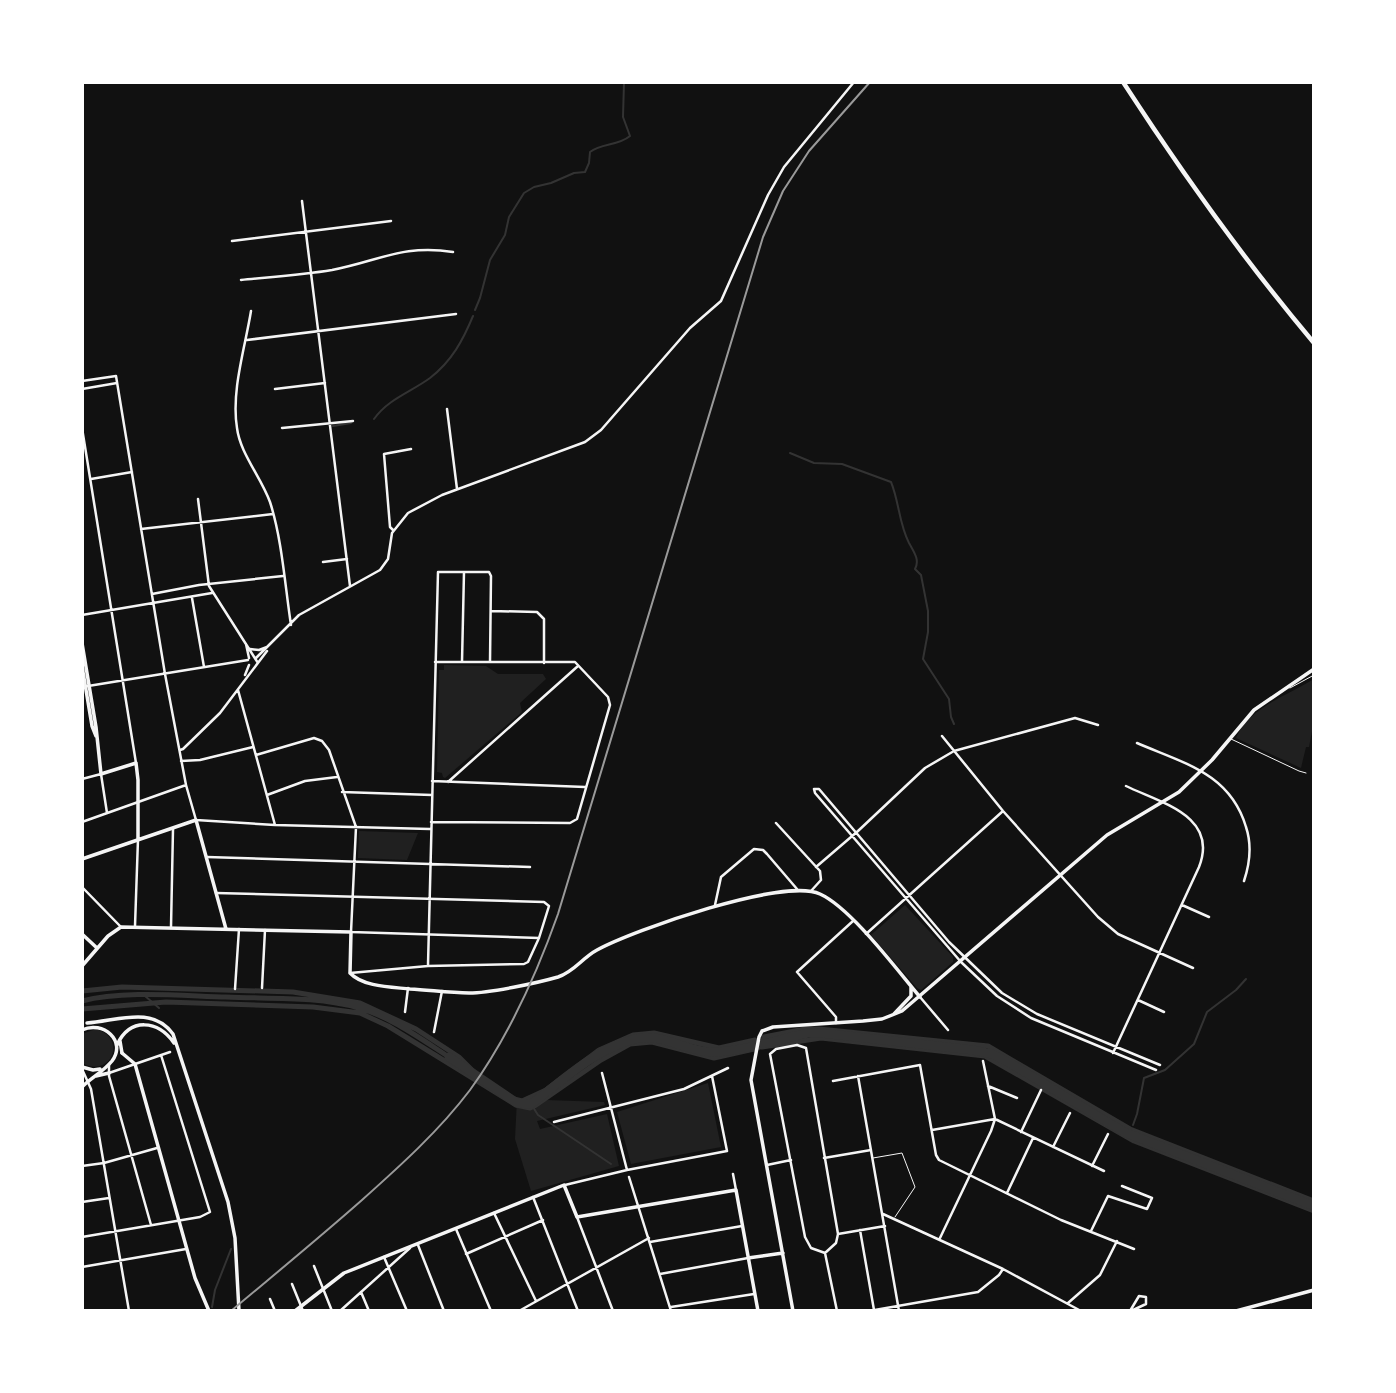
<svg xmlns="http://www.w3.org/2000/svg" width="1396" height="1393" font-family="'Space Grotesk',sans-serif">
  <rect width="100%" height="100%" fill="#111"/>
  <!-- green -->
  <path fill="#202020" d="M444 665 486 666 498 674H543L546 679 520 703 522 712 445 778 443 777 442 773 437 772 439 670H444Z
    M1314 679V721L1309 747H1306L1301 768 1236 738C1249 707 1287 696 1314 679Z
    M359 831 418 833 407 860 358 858Z
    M905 905 953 957V962L921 990 917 988 871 935Z
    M96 1029C128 1038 111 1079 82 1063V1034Z
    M708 1083 721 1147 631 1164 617 1112Z
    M517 1099 604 1102 605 1105 537 1121 540 1129 607 1114 619 1166 531 1191 515 1139Z"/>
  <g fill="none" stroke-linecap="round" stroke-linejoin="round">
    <!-- stream -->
    <path stroke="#333" stroke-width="2" d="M475 310 480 298 490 260 505 235 509 217 524 193 534 187 551 183 574 173 585 172 589 163 590 152C602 143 618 146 630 136L623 117 624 82
      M374 419C388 399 411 392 430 378 452 361 463 340 473 316
      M333 426 351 423
      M790 453 814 463 842 464 891 482C899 501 899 524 909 543 914 552 920 560 915 569L921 575 928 611V632L923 659 949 699 951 717 954 724
      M145 996 159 1008
      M531 1104 538 1115 611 1164
      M1133 1125 1137 1114 1144 1078 1165 1070 1194 1044 1207 1012 1236 990 1246 979
      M1124 1132 1127 1131
      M212 1307 215 1290 231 1249"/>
    <!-- canal -->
    <path stroke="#333" stroke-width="5" d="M82 991 122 987 293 992 360 1003 416 1029 459 1057 476 1074 514 1099 522 1101 546 1090 599 1050 633 1035 654 1033 719 1048 755 1040 754 1049 714 1058 652 1042 630 1044 601 1060 536 1105 530 1108 516 1105 388 1026 360 1013 313 1007 166 1002 82 1009
      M82 1001C123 990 184 996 226 997 270 999 317 996 359 1008 391 1017 421 1039 449 1057
      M1314 1201 1130 1129 988 1046 819 1029H805L764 1037 762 1047 821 1038 985 1056 1134 1141 1314 1211"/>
    <!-- river -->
    <path stroke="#333" stroke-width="9" d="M449 1057 517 1103 531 1104C562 1081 596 1048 635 1039 662 1032 686 1052 713 1052 741 1052 780 1039 808 1033H821L973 1050 992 1054 1008 1062 1124 1132 1314 1206"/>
    <!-- service -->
    <path stroke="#f5f5f5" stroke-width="1" d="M1290 688 1314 675
      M1231 739 1299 771 1306 773
      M873 1158 902 1153 915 1187 895 1217"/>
    <!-- minor -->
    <path stroke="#f5f5f5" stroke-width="2.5" d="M302 201 350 586
      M232 241 391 221
      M241 280C271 277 302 275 332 270 379 261 403 244 453 252
      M251 311C245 348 231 391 237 428 240 453 261 477 270 502 282 539 285 586 291 625
      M247 340 456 314
      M82 381 116 376 165 674 186 785 196 820 275 825 430 829
      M82 389 117 383
      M275 389 325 383
      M447 409 457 489
      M82 428 136 763
      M282 428 353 421
      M91 479 132 472
      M198 499 209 586 258 663
      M141 529 273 514
      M393 530 390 527 384 454 411 449
      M323 562 347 559
      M152 594 199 585 283 576
      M192 598 204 667
      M491 611 537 612 544 619V663
      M82 615 212 593
      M246 644 249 658
      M250 649 259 650 267 647
      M256 658 299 615 380 570 388 559 392 533 408 513 442 495 585 442 601 430 690 328 721 301 768 195 784 167 854 82
      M462 662 464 572
      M245 675 249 665
      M82 687 248 660
      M238 690 275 825
      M942 736 1003 811 1098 917 1118 934 1193 968
      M1137 743C1183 763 1230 773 1246 827 1252 845 1250 863 1244 881
      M180 750 183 749 220 713 267 651
      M256 755 314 738 322 741 329 750 356 827 351 932 539 938
      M181 761 200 760 253 747
      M82 779 101 774 107 813
      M432 781 585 787
      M448 782 578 666
      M814 789 815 793 961 962 997 996 1031 1018 1156 1070
      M814 789H819L949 942 1002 993 1037 1014 1160 1065
      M342 792 432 795
      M267 795 305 781 337 777
      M82 822 186 785
      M431 822 570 823 577 819 610 705 608 697 575 662H435
      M776 823 820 871 821 880 811 891
      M207 857 530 867
      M816 867 858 831 925 768 954 751 1075 718 1098 725
      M82 887 121 927
      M216 893 544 902 549 906 539 938 528 962 524 964 428 966 350 973
      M715 905 721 877 754 849 763 850 767 854 797 889
      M1182 905 1209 917
      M135 926 138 839
      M171 927 173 829
      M866 934 1003 811
      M428 965 438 572H489L491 576 490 662
      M262 988 265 930
      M235 989 239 929
      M920 997 948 1030
      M1138 1000 1164 1012
      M405 1012 408 988
      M836 1023V1017L797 972 853 921
      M434 1032 442 991
      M797 1045 806 1048 838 1234 836 1243 825 1253 811 1248 805 1237 770 1054 776 1049Z
      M1113 1053 1199 867C1219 816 1161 803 1126 786
      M109 1064V1076L151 1225
      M82 1069 91 1089 129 1311
      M109 1073 170 1052
      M602 1073 627 1170
      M858 1076 899 1311
      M833 1081 920 1065 936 1155 939 1160 1061 1220 1134 1249
      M988 1086 1017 1098
      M995 1119 1104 1171
      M554 1122 684 1089 728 1068
      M932 1130 995 1119
      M1021 1132 1041 1090
      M1053 1147 1070 1113
      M824 1158 871 1150
      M767 1165 791 1160
      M82 1166 104 1163 157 1148
      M1092 1166 1108 1134
      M733 1174 736 1190
      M629 1177 671 1311
      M565 1185 627 1170 727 1151 712 1076
      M1007 1193 1033 1138
      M533 1197 578 1311
      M82 1202 109 1198
      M494 1213 536 1301
      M883 1214 1003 1269 1081 1311
      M577 1217 613 1311
      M456 1229 491 1311
      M860 1230 874 1310
      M1091 1231 1108 1196 1147 1209 1152 1198 1122 1186
      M838 1234 885 1226
      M82 1237 200 1217 210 1212 161 1055
      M940 1238 991 1131 995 1119 983 1061
      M650 1242 742 1226
      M418 1245 444 1311
      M825 1253 837 1311
      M466 1254 543 1220
      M384 1257 407 1311
      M314 1266 332 1311
      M82 1267 186 1249
      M660 1274 748 1258
      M292 1284 303 1311
      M361 1292 369 1311
      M270 1299 275 1311
      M1068 1303 1100 1275 1117 1241
      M671 1307 754 1294
      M340 1311 410 1248
      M519 1311 649 1238
      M869 1311 978 1292 999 1275 1003 1269
      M1130 1311 1139 1296 1146 1297V1304L1131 1311
      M1261 1311H1281"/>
    <!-- tertiary -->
    <path stroke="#f5f5f5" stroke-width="3.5" d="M82 643 96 727 101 774 136 763 138 780V839
      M82 666 92 726 96 736
      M82 859 196 820 226 929
      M82 934 97 948
      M82 966 108 936 121 927 351 932 350 973C363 987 392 987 410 989 430 990 449 993 469 993 490 993 537 983 558 977 574 972 582 958 597 950 634 930 784 877 820 894 851 908 897 970 920 997
      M894 1014 911 996V987
      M122 1053 135 1064 195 1278 209 1311
      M748 1258 783 1253
      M295 1311 344 1273 564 1185 577 1217 736 1190 758 1311
      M793 1311 751 1080 759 1037 762 1031 773 1027 863 1021 882 1019 902 1011 1107 835 1179 792 1212 760 1254 710 1314 669"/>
    <!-- secondary -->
    <path stroke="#f5f5f5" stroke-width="3.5" d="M87 1023C117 1021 152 1005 173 1034L228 1202 235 1238 239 1311
      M82 1030C103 1020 127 1041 112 1061 104 1071 91 1078 82 1087
      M120 1041 122 1053
      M117 1045C130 1017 158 1020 174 1043
      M82 1067 93 1070 100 1069
      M96 1076 109 1073
      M1236 1311 1314 1290"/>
    <!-- trunk -->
    <path stroke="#f5f5f5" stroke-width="4.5" d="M1123 82C1182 173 1244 260 1314 343"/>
    <!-- rail -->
    <path stroke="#9a9a9a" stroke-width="2" d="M231 1311C275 1274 319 1238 362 1200 400 1166 439 1131 470 1090 509 1036 536 976 558 914L763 237 783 191 809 151 870 82"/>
  </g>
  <!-- border -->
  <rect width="1396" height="1393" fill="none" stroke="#ffffff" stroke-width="168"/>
</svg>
